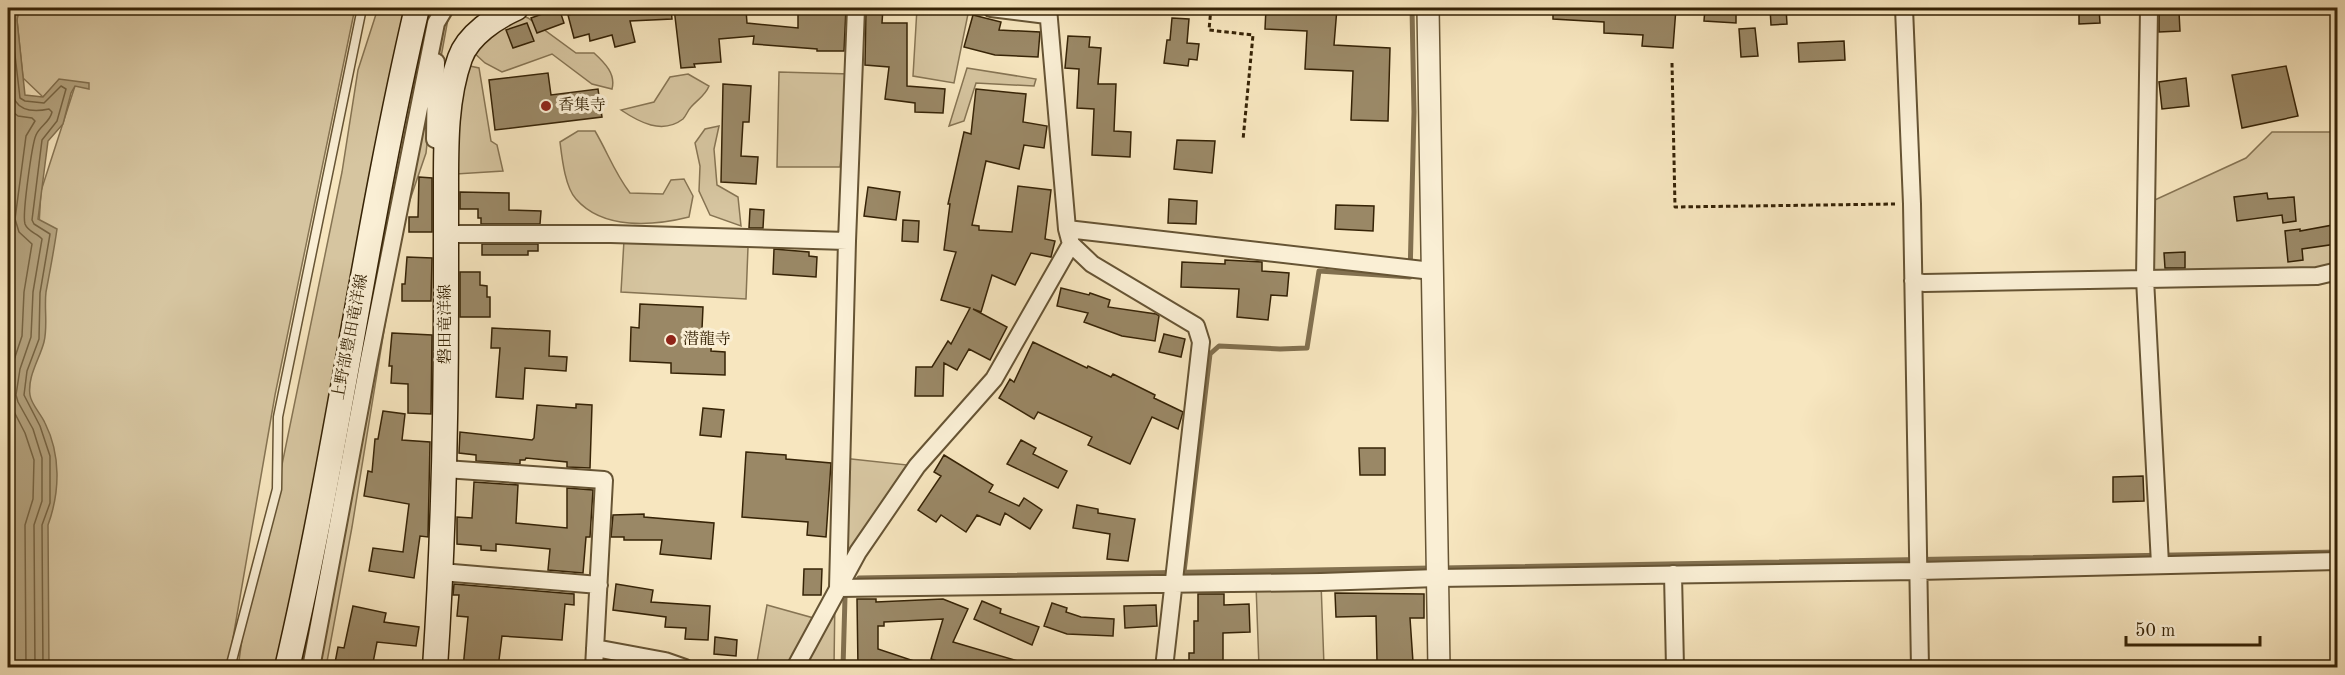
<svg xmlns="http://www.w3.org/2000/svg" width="2345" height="675" font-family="'Old Standard TT','Noto Serif JP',serif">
  <rect width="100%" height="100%" fill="#f7e6bf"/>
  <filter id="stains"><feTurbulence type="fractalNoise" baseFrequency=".00333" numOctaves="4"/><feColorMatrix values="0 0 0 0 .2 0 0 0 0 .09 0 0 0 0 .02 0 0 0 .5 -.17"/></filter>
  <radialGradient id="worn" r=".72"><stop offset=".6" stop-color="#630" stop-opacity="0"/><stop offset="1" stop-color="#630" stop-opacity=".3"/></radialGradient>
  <!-- green -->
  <path fill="#d6c5a0" stroke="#867453" stroke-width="1.5" d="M19 8H355L275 395 228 667H46L29 396 41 191 75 86 59 80 43 97 23 78 17 20Z
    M378 8H450L430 117 426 153 401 226 352 527 326 667 238 668 249 589 277 489 342 172 358 70Z
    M917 8 968 14 954 83 913 76Z
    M510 11 528 18 576 53H594C605 63 616 74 612 89L592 84 552 54 502 72 485 63 472 51Z
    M465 65 479 68 491 141 497 145 503 171 456 174 457 105Z
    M967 68 1036 79 1034 86 976 83 964 121 949 126Z
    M779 72 850 74 840 167H777Z
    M688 74 709 86C705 96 698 99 691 107 688 110 686 116 683 119 662 135 639 122 621 110L654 102 670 77Z
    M719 126 714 149 717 185 738 197 741 226 710 215 699 191 700 166 695 143 705 129Z
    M578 131H595C608 153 614 172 630 193L663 194 671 180 684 179 693 196 689 217C653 226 603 230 576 199 565 187 562 158 560 142Z
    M2272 132H2337V272L2145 279 2146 204 2246 158Z
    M624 240 748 247 746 299 621 292Z
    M842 458 917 466 839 575Z
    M1321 582 1324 666 1259 667 1256 585Z
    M835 594 834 667 756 668 767 605 821 620Z"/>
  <!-- water -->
  <path fill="#b5a480" stroke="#82704f" stroke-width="1.5" d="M8 8H19L17 20 25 95 43 97 59 79 89 83V89L75 86 71 93 63 124 48 141 38 219 57 229C54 250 50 271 46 292 44 308 48 326 44 342 40 358 27 377 30 395 31 404 41 414 45 423 61 455 60 492 48 525L49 667H8Z"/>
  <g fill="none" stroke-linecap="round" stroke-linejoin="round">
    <!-- shore -->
    <path stroke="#766443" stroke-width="1.5" d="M12 8 11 21 20 98 25 101 44 103 61 86 66 89 57 121 42 140 32 220 34 224 50 234 40 293 39 339 27 371 24 395 40 426 50 456V503L42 525 43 668
      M8 64C10 93 11 117 49 109L52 112C50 122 40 126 36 135 32 144 22 215 25 224 28 232 37 233 42 239L33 292 31 337 20 369 16 395 18 402 33 429 42 458V501L34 525 35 668
      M8 108 18 116 32 118 35 121 26 136 15 219 19 232 32 244 24 292 22 336 12 366 8 391
      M8 400 25 433 34 460 33 499 25 525 26 668"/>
    <!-- stream -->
    <path stroke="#82704f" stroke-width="5" d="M1442 568 2338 552
      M1184 572 1210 354 1219 346 1280 349 1307 348 1319 271 1410 277 1414 112 1412 8
      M854 585 859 578 1432 568
      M843 668 845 597 848 592"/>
  </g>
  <!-- building -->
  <path fill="#9a8866" stroke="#362306" stroke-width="1.5" d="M559 8 564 23 537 33 531 18Z
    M599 8H671L672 19 630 21 635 42 615 47 612 35 590 41 589 34 574 38 568 15Z
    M674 8H737V10H746L747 23 798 28V8H846L844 51H817V49L753 44 754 36 719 39 721 62 694 64 695 67 681 68Z
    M866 8H883L882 23H907V86L945 89 943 113 915 112V103L885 99 889 67 865 65Z
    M1266 8 1311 9V8H1337L1334 45 1390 48 1388 121 1351 120 1353 71 1305 69 1307 31 1265 29Z
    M1553 8 1647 11V8H1676L1673 48 1642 46 1643 35 1604 33V22L1553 19Z
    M1705 8H1736V23L1704 21Z
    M1770 8H1786L1787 24 1771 25Z
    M2079 8H2099L2100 23 2079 24Z
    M2179 12 2180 31 2159 32V13Z
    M973 15 1001 22 999 30 1040 32 1038 57 995 55 964 47Z
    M1172 18 1189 19 1187 43 1199 44 1197 60 1189 59 1188 66 1164 63 1167 40H1170Z
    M527 23 534 41 513 48 506 30Z
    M1755 28 1758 56 1741 57 1739 29Z
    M1068 36 1090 37 1089 47 1101 48 1098 84H1116L1114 131 1131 132 1130 157 1092 155 1094 109 1077 108 1079 69 1065 68Z
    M1844 41 1845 60 1799 62 1798 43Z
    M2286 66 2298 116 2242 128 2232 75Z
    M548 73 551 95 598 89 602 117 495 130 489 80Z
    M2186 78 2189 106 2162 109 2159 82Z
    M723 84 751 86 749 122H743L741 156 758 157 756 184 721 182Z
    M976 89 1026 94 1023 122 1047 126 1044 148 1024 145 1019 169 986 161 972 225 979 226V230L1012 232 1018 186 1051 190 1045 239 1055 241 1051 257 1031 253 1015 285 992 275 981 312 973 309 1007 327 990 360 969 349 957 370 944 363 943 396H915L916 367H932L948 341 951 344 970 308 941 300 956 252 944 250 950 204H948L964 132 971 134Z
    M1177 140 1215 141 1212 173 1174 169Z
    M419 177 432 178V232H409V217H418Z
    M868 187 900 192 896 220 864 216Z
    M460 192 509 193V210L541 211 540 224H481V218H478V209H460Z
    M2267 193 2268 199 2294 197 2296 221 2283 223 2282 215 2237 221 2234 197Z
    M1169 199 1197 201 1196 224 1168 223Z
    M1336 205 1374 206 1373 231 1335 229Z
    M750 209 764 210 763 228H749Z
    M903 220 919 221 918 242 902 241Z
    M2333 225 2336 244 2302 249 2303 260 2288 262 2285 231 2300 229V231Z
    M482 244H538V251H528V255H482Z
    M774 249 809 252V256L817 257 816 277 773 274Z
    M2185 252V268H2165L2164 253Z
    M407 257 432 258 431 301H402V284H405Z
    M1225 260 1262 262V271L1289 273 1287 296 1271 295 1268 320 1237 317 1239 289 1181 287 1182 262 1225 264Z
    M460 272H480V285L487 286V297H490V317H460Z
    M1061 288 1089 295 1090 293 1110 300 1108 307 1156 314 1159 316 1155 341 1122 336 1084 322 1088 313 1057 306Z
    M640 304 703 307 702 329 712 330 711 351 725 352V375L671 373V363L630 361 631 327 639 328Z
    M492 328 550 331 549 356 567 357 566 371 525 368 523 399 496 397 500 348H491Z
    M392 333 432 335 431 414 408 413V384L391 383 392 366H389Z
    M1164 334 1185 339 1181 357 1159 352Z
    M1033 342 1087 368 1088 366 1111 377 1113 374 1155 395 1154 398 1183 412 1178 429 1152 417 1130 464 1088 445 1092 437 1038 412 1034 419 999 398 1010 379 1014 382Z
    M576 404 592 405 590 468 567 467V462L526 458 525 460H520V464L476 461V455L459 453 460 432 532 440 534 438 537 405 576 408Z
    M703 408 724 410 721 437 700 435Z
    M383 411 405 414 402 440 430 442 428 537 420 536 414 578 369 571 373 548 403 552 409 504 364 496 368 471 372 472 375 439H378Z
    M1021 440 1036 448 1033 454 1067 471 1058 488 1007 464Z
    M1359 448H1385V475H1360Z
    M746 452 786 455V459L831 463 826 537 807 535 808 522 742 517Z
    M944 455 993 485 989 492 1019 506 1024 498 1042 510 1030 529 1005 513 1000 525 977 515 966 532 941 515 936 522 918 510 941 476 934 472Z
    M2143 476 2144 501 2113 502V477Z
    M474 482 518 485 516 523 567 528V488L593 490 590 537H586L583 573 548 570 550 549 496 544V551L481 550V546L457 544V517L472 518Z
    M1077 505 1098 509V513L1135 519 1128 561 1107 559 1110 534 1073 528Z
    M644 514V517L714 523 711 559 660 554 662 540H624V537H611L613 515Z
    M804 569H822L821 595H803Z
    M454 584 574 594V605L565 604 562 640 502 636 498 668H463L468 617 457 616 459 595H453Z
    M616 584 653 590 651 602 710 606 708 640 685 639 686 628 665 627 666 617 613 610Z
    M1335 593 1424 594V618H1410L1413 662 1377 661 1376 616 1336 617Z
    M1198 594H1224V605L1249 604 1250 632 1223 633V668H1189V653H1194V621H1198Z
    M857 599H876V602L943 599 968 609 953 642 1028 664V668H958L931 659 943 619 884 622V626H878V649L926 665V668H858Z
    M982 601 1001 609 1000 613 1039 627 1032 645 974 619Z
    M1052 603 1067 608 1066 612 1081 617 1114 619 1113 636 1067 634 1044 626Z
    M1156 605 1157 626 1125 628 1124 606Z
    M353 606 386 613 384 622 419 627 416 646 377 642 372 668H334L338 647 344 648Z
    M715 637 737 640 736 656 714 654Z"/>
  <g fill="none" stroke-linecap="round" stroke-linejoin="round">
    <!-- service casing -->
    <g stroke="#665434" stroke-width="11">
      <path id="service" d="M230 668 277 489 278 417 362 8"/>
    </g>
    <!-- minor casing -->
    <g stroke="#665434" stroke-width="20">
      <path id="minor" d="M856 8 847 241 838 588 1321 582 1437 578 1918 571 2338 561
        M991 8 1047 15
        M1048 8 1067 229 1071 244 1092 264 1196 326 1201 342 1164 668
        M1904 8 1912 204 1920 668
        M2149 8 2145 279 2160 564
        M436 62 435 139 440 141
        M1067 229 1432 271
        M446 234H611L847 241
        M1913 281 1924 283 2317 276 2338 271
        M445 469 604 480 594 668
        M441 572 599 585
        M1673 574 1675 668
        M595 648 665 661 685 668
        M311 668 369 359 436 23 445 8
        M795 668 858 552 917 466 994 379 1071 244"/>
    </g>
    <!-- tertiary casing -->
    <g stroke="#665434" stroke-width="24">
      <path id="tertiary" d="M1428 8 1439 668"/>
    </g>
    <!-- secondary casing -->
    <g stroke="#362306" stroke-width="27">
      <path id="secondary" d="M287 668C338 449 366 226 417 8
        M435 668C443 547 446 427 446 305 446 268 446 230 446 192 446 148 445 100 460 58 468 35 496 17 516 8"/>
    </g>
    <!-- path -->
    <path stroke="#362306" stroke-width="3" stroke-dasharray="4.5 3" stroke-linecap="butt" d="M1211 8 1209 30 1253 35 1243 140
      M1672 63 1675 207 1895 204"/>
    <!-- service -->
    <use href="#service" stroke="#faefd5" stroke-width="8"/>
    <!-- minor -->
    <use href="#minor" stroke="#faefd5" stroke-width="16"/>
    <!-- tertiary -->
    <use href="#tertiary" stroke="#faefd5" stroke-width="21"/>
    <!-- secondary -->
    <use href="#secondary" stroke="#faefd5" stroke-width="24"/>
  </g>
  <!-- markers -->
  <g fill="#8f2418" stroke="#faefd5" stroke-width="2">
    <circle cx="546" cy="106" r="6"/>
    <circle cx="671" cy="340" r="6"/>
  </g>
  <g text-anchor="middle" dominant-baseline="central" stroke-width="6" stroke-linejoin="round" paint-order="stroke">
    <!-- poi labels -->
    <g font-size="16" fill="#362306" stroke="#faefd5" text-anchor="start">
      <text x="558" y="106">香集寺</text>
      <text x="683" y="340">潜龍寺</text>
    </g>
    <!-- street labels -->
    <g font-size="16" fill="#362306" stroke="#faefd5">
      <text transform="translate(446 324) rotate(-90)">磐田竜洋線</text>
      <text transform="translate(351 337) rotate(-79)">上野部豊田竜洋線</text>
    </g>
  </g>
  <!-- margin -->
  <rect width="2345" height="675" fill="none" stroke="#f7e6bf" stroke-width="30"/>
  <rect x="9" y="9" width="2327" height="657" fill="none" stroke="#362306" stroke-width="3"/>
  <rect x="15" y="15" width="2315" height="645" fill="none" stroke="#362306" stroke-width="1.5"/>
  <!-- scale -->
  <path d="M2126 636v9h134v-9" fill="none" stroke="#362306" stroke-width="3"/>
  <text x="2135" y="636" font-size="18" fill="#362306" stroke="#faefd5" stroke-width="4.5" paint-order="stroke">50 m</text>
  <rect width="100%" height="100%" filter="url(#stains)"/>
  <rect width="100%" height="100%" fill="url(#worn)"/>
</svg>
